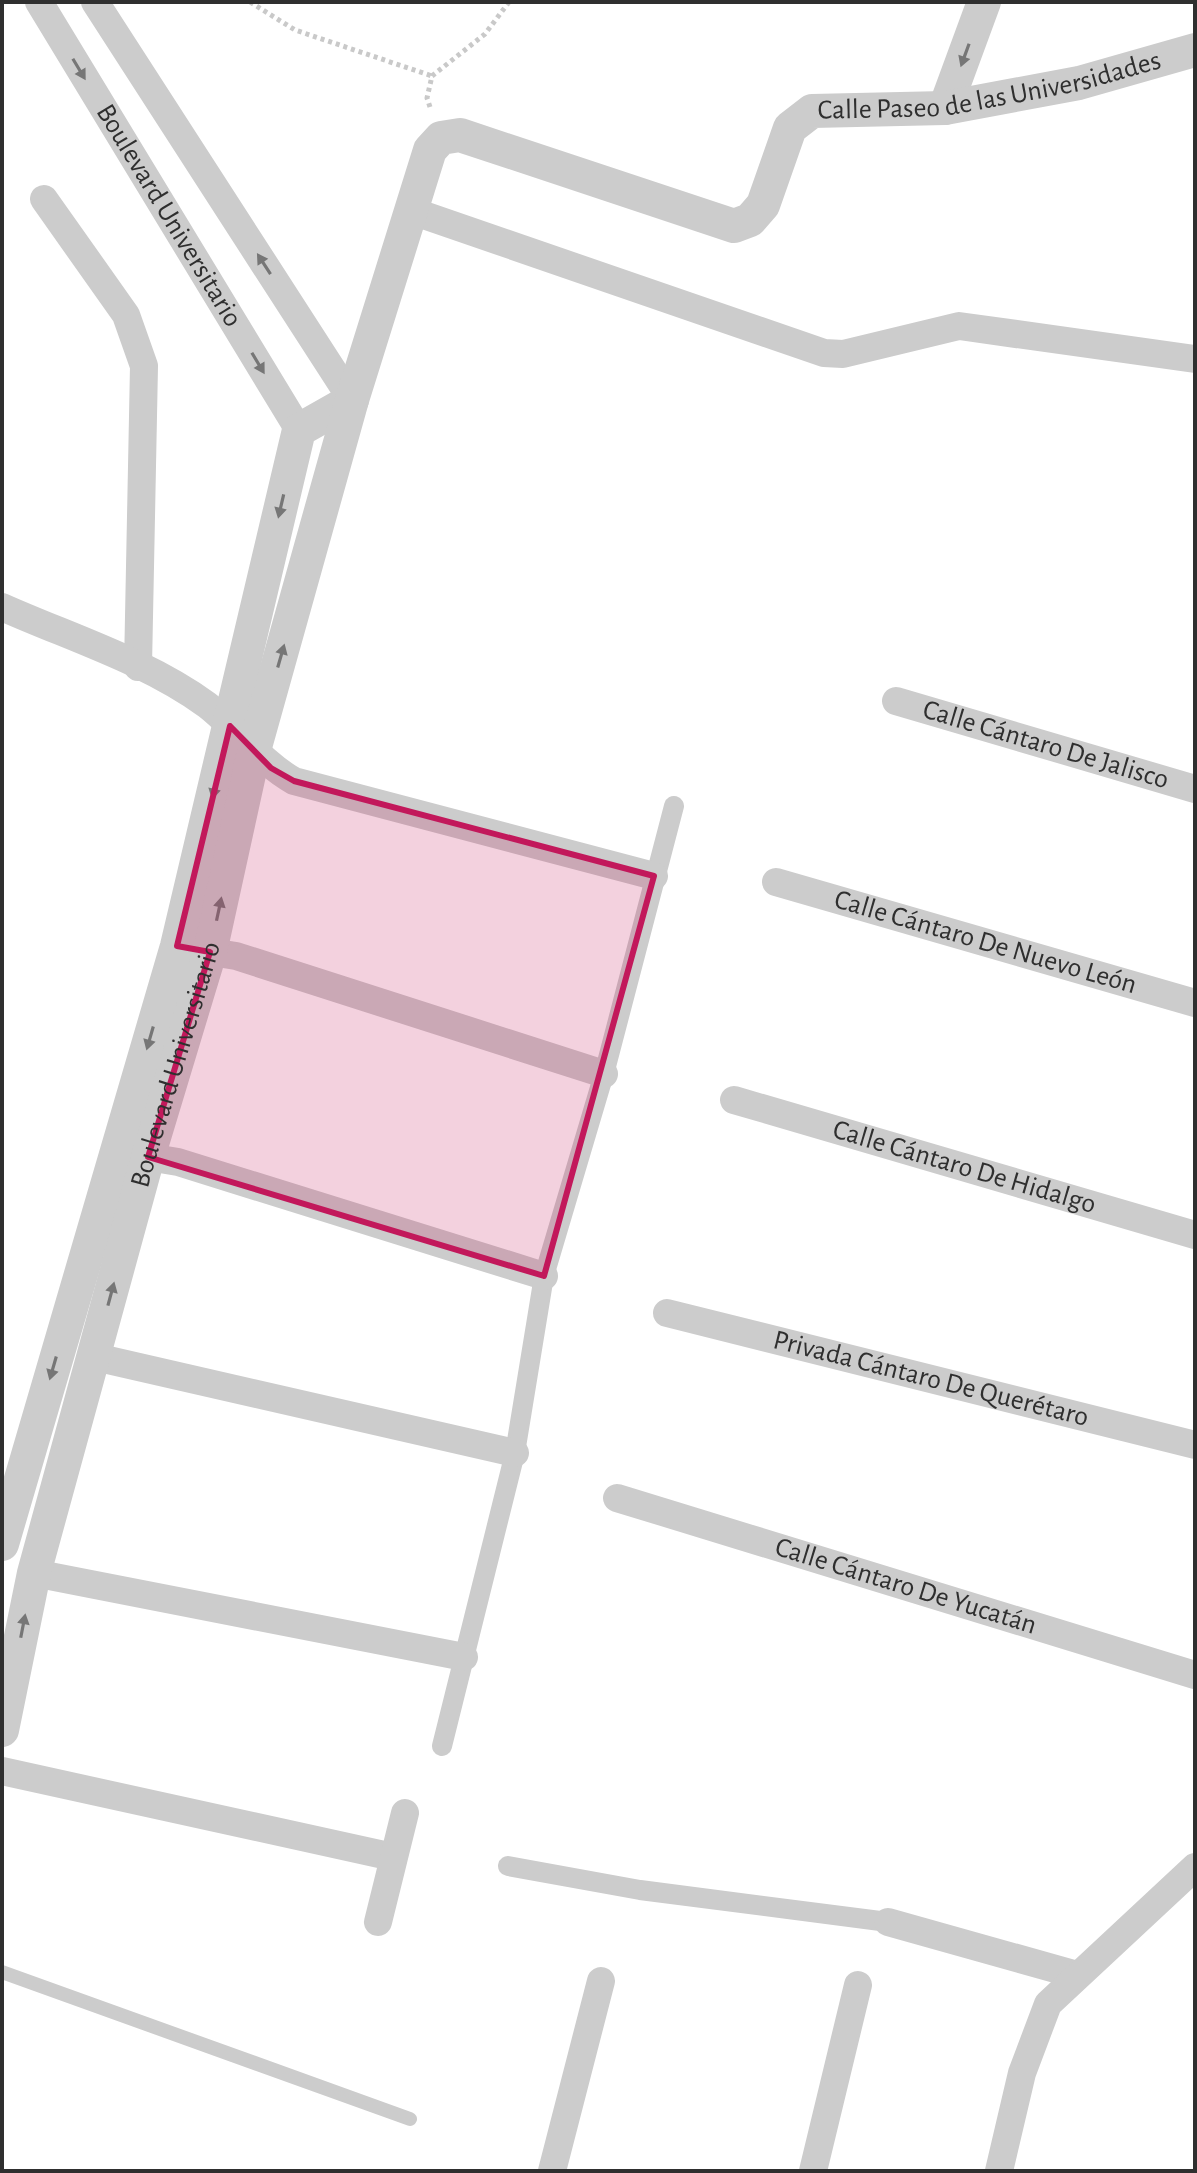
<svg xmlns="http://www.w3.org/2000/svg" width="1197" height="2173" font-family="'Alegreya Sans',sans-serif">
  <rect width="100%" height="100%" fill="#fff"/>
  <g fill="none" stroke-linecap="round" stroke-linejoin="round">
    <!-- path -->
    <path stroke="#c9c9c9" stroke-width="5" stroke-dasharray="4 4" stroke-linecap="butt" d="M250 2 295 30 432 76
      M430 107 427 98 432 76 485 34 509 2"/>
    <!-- service -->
    <path stroke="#ccc" stroke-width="14" d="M2 1972 410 2119"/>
    <!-- pedestrian -->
    <path stroke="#ccc" stroke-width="20" d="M442 1746 515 1453 544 1276 604 1074 674 806
      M508 1866 640 1890 888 1922"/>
    <!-- minor -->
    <g stroke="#ccc" stroke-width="28">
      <path id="s1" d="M39 2 299 430"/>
      <path d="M95 2 352 400"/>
      <path d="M44 199 126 315 144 366 138 667"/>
      <path d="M412 211 824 353 843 354 959 326 1195 359"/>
      <path d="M2 607C69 637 147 661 207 705 238 729 260 762 294 781L654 876"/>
      <path id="s2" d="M896 701 1195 789"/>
      <path id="s3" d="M776 882 1195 1003"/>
      <path d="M192 949 236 956 604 1074"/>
      <path id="s4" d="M734 1100 1195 1235"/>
      <path d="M148 1157 178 1162 544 1276"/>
      <path id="s5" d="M667 1313 1195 1445"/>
      <path d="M95 1357 515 1453"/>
      <path id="s6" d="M617 1498 1195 1675"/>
      <path d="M34 1573 464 1657"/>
      <path d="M2 1771 393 1857"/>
      <path d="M378 1922 405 1813"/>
      <path d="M888 1922 1077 1975"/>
      <path d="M552 2171 601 1981"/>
      <path d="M813 2171 858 1985"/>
      <path d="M999 2171 1022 2073 1048 2004 1195 1867"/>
    </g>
    <!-- tertiary -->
    <g stroke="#ccc" stroke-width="34">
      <path d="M945 108 984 2"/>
      <path d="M2 1544 177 946 299 430 352 400"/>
      <path id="s7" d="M2 1730 34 1573 148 1157 210 952 255 747 352 400 430 150 441 138 460 135 734 226 750 220 763 205 790 128 812 111 945 108 1079 83 1195 50"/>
    </g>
  </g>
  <!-- one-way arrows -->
  <defs><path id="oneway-solid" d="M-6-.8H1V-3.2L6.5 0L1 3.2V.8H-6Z" transform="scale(2)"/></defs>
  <g fill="#767676">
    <use href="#oneway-solid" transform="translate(965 55) rotate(110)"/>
    <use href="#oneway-solid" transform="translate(79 69) rotate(59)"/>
    <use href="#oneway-solid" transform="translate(264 264) rotate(-123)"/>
    <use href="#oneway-solid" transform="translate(258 363) rotate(59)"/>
    <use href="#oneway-solid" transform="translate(281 506) rotate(103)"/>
    <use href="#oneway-solid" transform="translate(281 656) rotate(-74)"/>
    <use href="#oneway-solid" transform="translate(215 787) rotate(103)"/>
    <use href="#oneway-solid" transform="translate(219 909) rotate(-78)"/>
    <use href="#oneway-solid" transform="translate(150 1038) rotate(106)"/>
    <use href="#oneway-solid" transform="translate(111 1294) rotate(-75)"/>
    <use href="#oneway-solid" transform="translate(53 1368) rotate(106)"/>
    <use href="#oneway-solid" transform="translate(23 1626) rotate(-79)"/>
  </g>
  <!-- marked area -->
  <path fill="#c2185b" fill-opacity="0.2" stroke="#c2185b" stroke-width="6" stroke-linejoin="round" d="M230 726 271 768 294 781 654 876 544 1276 148 1157 210 952 177 946Z"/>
  <g text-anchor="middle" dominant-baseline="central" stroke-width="8" stroke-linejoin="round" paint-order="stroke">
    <!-- street labels -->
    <g font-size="28" fill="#2f2f2f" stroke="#fff">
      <text stroke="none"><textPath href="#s7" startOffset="2288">Calle Paseo de las Universidades</textPath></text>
      <text stroke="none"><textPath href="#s1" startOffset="250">Boulevard Universitario</textPath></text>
      <text stroke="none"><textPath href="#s2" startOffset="156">Calle Cántaro De Jalisco</textPath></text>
      <text stroke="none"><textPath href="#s3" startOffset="218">Calle Cántaro De Nuevo León</textPath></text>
      <text stroke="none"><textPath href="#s7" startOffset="688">Boulevard Universitario</textPath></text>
      <text stroke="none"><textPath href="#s4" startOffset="240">Calle Cántaro De Hidalgo</textPath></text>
      <text stroke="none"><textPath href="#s5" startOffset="272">Privada Cántaro De Querétaro</textPath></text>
      <text stroke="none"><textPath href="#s6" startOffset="302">Calle Cántaro De Yucatán</textPath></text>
    </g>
  </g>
  <!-- border -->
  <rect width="1197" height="2173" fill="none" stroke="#2f2f2f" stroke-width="8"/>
</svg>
